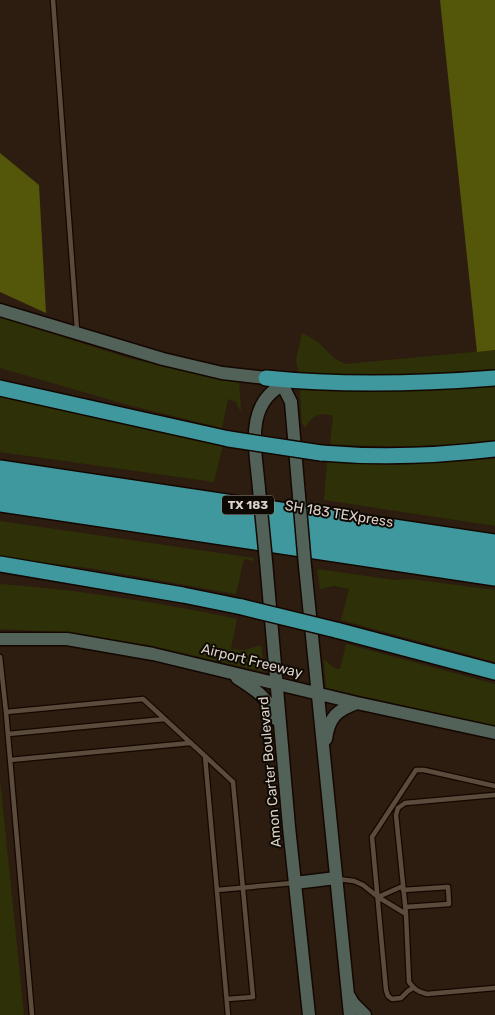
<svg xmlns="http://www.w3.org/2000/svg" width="495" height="1015" font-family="Rubik,sans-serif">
  <rect width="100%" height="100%" fill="#2c1d10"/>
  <!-- green -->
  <path fill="#2e3007" d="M0 317 128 358 199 374 239 381 241 409 240 411 236 402 228 399 222 428 128 405 0 368Z
    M302 333 317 341 334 358 345 364 495 350V369L387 377 299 374 296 360Z
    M495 383V441C440 448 386 447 330 444L333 416C320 412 312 415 306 427L302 424 300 390 302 388C367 392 429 388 495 383Z
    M0 397 223 445 214 482 0 452Z
    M495 459V526L324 500 327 462 395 465Z
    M0 521 254 558V561L244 559 236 594 89 568 0 557Z
    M317 569 395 580 411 579 495 590V662L341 620 349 589 334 586 320 589Z
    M0 584C80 590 158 602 237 619L231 649 245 650 261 645 265 672 148 645 60 632 0 629Z
    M346 644 495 684V726L326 688 324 659 334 668 340 669Z
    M0 779 24 1015H0Z"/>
  <!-- forest -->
  <path fill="#54560a" d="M440 0H495V350L477 352Z
    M0 153 39 185 46 313 0 292Z"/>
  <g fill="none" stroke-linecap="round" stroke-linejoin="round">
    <!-- lane casing -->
    <g stroke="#140700" stroke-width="7">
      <path id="lane" d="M53 0 77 330
        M0 657 6 712 143 699 205 756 228 1015
        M6 712 32 1015
        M8 734 165 719
        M205 756 233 782 253 997 227 999
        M10 760 190 743
        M495 795 405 803 398 808 396 815 406 914 409 982C414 989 418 992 427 994L495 988
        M338 879 354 881 363 885 378 897 406 914
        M217 890 293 883
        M403 890 448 887 449 904 406 907
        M378 897 403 886
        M413 988 408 991 401 998 392 999 388 996 386 990 372 837 416 770H424L495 786"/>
    </g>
    <!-- secondary casing -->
    <g stroke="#140700" stroke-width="15">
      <path id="secondary" d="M0 310 163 359 222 373 266 378 278 383 284 388 291 402 299 496
        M259 489C256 450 243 403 286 383
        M266 561 289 827 309 1015
        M305 566 350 1015
        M0 639H67L153 654 357 703 495 733
        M237 678C256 690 269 698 277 720
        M326 739C329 717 337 710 357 703
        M295 883 336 878
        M349 996 353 1003 365 1015"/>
    </g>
    <!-- highway casing -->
    <g stroke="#140700" stroke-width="18">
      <path id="highway" d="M266 378C343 386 418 384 495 378
        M0 388 229 439
        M321 453C380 458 437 456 495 449
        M0 468 495 542
        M0 480 495 554
        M0 492 495 565
        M0 504 495 578
        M0 564 183 595 242 607
        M336 630 495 672"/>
    </g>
    <!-- lane -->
    <use href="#lane" stroke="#5b4b3c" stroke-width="4.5"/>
    <!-- secondary -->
    <use href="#secondary" stroke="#526259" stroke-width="12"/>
    <!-- highway -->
    <use href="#highway" stroke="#3e989e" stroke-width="15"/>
    <!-- secondary-bridge casing -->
    <g stroke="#140700" stroke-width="15" stroke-linecap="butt">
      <path id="secondary-bridge" d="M259 489 266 561
        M299 496 305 566"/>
    </g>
    <!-- highway-bridge casing -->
    <g stroke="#140700" stroke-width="18" stroke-linecap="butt">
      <path id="highway-bridge" d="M229 439 321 453
        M242 607 336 630"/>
    </g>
    <!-- secondary-bridge -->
    <use href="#secondary-bridge" stroke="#526259" stroke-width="12"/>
    <!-- highway-bridge -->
    <use href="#highway-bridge" stroke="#3e989e" stroke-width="15"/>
  </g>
  <g text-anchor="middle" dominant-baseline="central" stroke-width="4" stroke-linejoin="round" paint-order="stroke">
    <!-- shield labels -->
    <rect fill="#0f0904" stroke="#9e968e" stroke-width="1" x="222" y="495.5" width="52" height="19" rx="4"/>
    <g font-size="12" font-weight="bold" fill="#dcd2c9">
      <text x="248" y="505">TX 183</text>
    </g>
    <!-- street labels -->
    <g font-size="14" fill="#dcd2c9" stroke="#0f0904">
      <text transform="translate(339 514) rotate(9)">SH 183 TEXpress</text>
      <text transform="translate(252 661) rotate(14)">Airport Freeway</text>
      <text transform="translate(270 772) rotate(-95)">Amon Carter Boulevard</text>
    </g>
  </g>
</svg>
